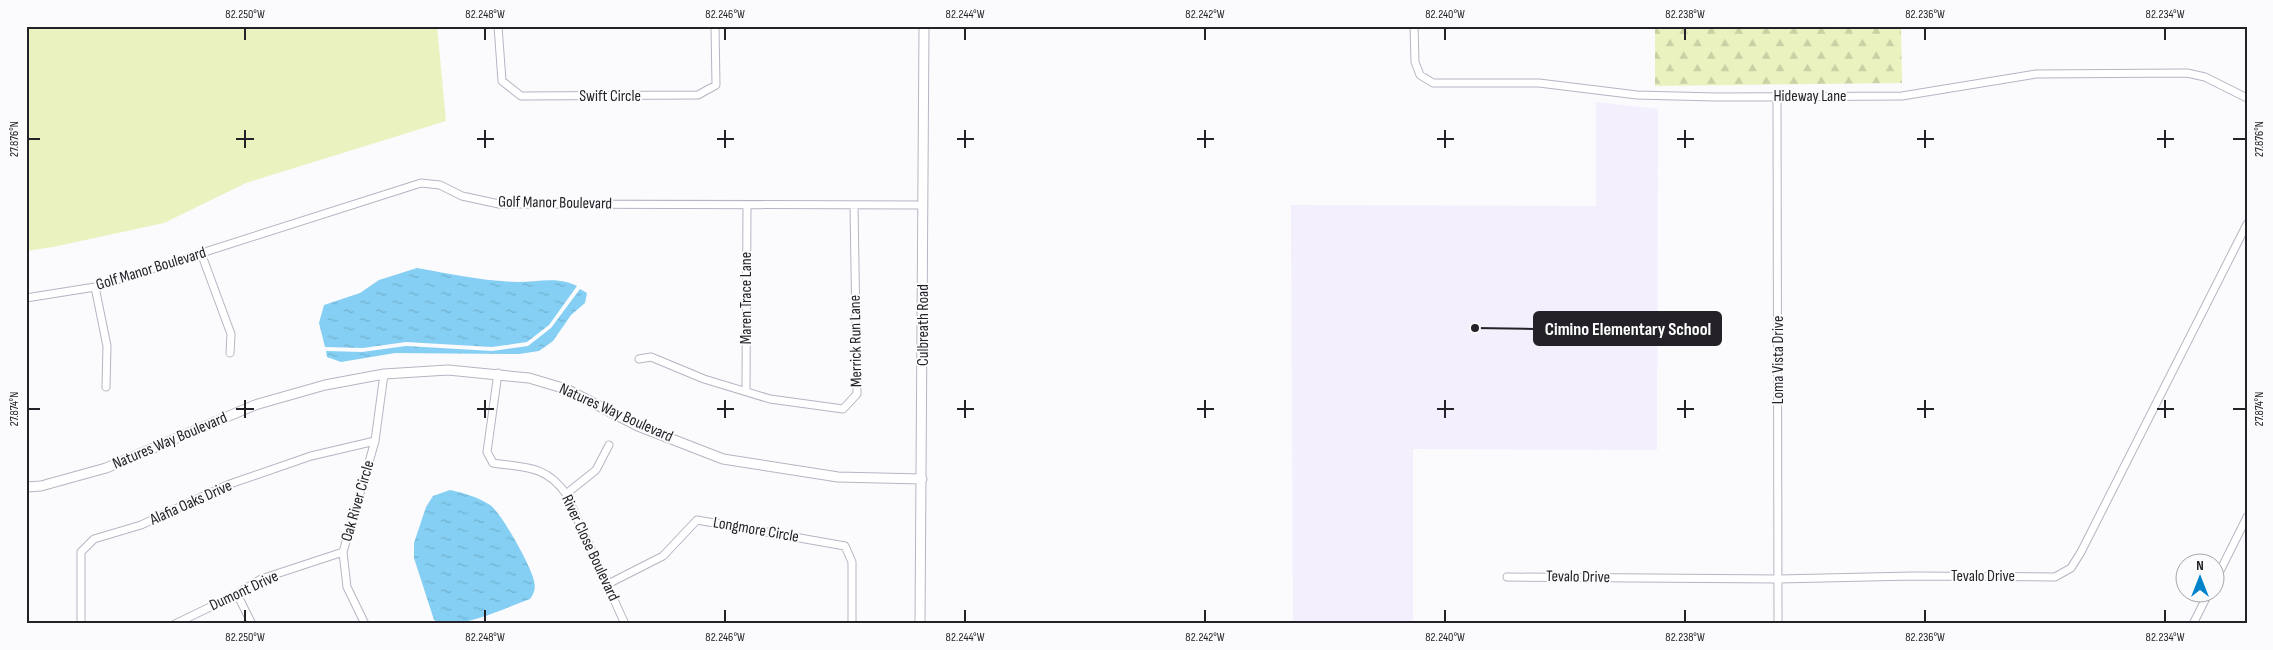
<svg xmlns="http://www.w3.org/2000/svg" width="2273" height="650" font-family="'Sofia Sans Condensed',sans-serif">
  <defs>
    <pattern id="forest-firs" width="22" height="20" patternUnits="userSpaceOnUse" patternTransform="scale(1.25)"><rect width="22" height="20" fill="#eaf3c0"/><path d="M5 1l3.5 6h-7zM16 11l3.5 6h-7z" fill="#c9d0a5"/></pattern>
    <pattern id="water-ripples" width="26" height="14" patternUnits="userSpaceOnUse" patternTransform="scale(1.25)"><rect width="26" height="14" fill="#84cff3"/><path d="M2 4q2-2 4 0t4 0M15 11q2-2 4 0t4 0" fill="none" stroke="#72b1d0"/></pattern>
  </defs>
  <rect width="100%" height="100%" fill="#fbfafd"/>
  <!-- built -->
  <path fill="#f3effd" d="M1596 102 1658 109 1657 450 1413 449V624H1293L1291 205 1596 206Z"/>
  <!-- grass -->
  <path fill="#eaf3c0" d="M26 26H437L446 121 246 183 164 223 53 247 26 251Z"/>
  <!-- forest -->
  <path fill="url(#forest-firs)" d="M1655 26H1901L1902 83 1655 86Z"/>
  <!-- water -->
  <path fill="url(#water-ripples)" d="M417 268C450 274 483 281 517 282 538 282 558 276 577 286L549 325 527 342 492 347 406 342 363 348 325 347 319 323 324 305 360 293 379 280Z
    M580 289 587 293 585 303 571 315 553 341 539 351 519 354 395 353 341 362 327 357 326 351 362 352 406 346 492 351 528 346 551 328Z
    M450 490C464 493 478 497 490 505 501 512 532 568 534 581 536 589 534 593 530 599 507 607 455 633 434 620L414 558V543L426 507 433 496Z"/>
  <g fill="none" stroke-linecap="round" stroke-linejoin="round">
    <!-- minor casing -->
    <g stroke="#b8b4c3" stroke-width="9">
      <path id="minor" d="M498 26 502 81 521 96 698 95 716 85 715 26
        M1414 26 1415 62 1420 75 1433 83H1539L1637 95 1715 97 1902 96 2036 74 2187 73 2205 77 2247 98
        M1777 97 1778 624
        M201 253 231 334 230 353
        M95 287 107 346 106 387
        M26 298 95 287 421 183 440 185 462 196 499 204 923 205
        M639 359 651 357 704 379 770 399 843 409 857 394 854 205
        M498 373 487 452 493 463C525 468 546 465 566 494L625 624
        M746 390 747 206
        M566 494 596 470 609 445
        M1507 577 1779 579 1913 576 2055 577 2071 568 2081 552 2247 224
        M2216 579 2247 517
        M608 584 663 556 697 520 845 546 852 562V624
        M237 594 252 624
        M81 624V552L94 539 141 525 227 485 311 456 375 441
        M175 624 237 594 261 579 343 552
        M365 624 347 587 343 552 375 441 384 374
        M2193 624 2209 592"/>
    </g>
    <!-- tertiary casing -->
    <g stroke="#b8b4c3" stroke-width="11">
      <path id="tertiary" d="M26 487 41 486 106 468 255 405 325 385 384 374 448 370 529 378 566 389 638 426 723 459 838 477 922 479
        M920 624 924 26"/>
    </g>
    <!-- minor -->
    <use href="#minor" stroke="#fff" stroke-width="7"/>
    <!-- tertiary -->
    <use href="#tertiary" stroke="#fff" stroke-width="9"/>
  </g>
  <!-- ticks -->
  <path fill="none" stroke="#242228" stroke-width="2" d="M245 28V40M485 28V40M725 28V40M965 28V40M1205 28V40M1445 28V40M1685 28V40M1925 28V40M2165 28V40M245 130V148M485 130V148M725 130V148M965 130V148M1205 130V148M1445 130V148M1685 130V148M1925 130V148M2165 130V148M28 139H40M236 139H254M477 139H494M717 139H734M957 139H974M1197 139H1214M1437 139H1454M1677 139H1694M1917 139H1934M2157 139H2174M2233 139H2246M245 400V418M485 400V418M725 400V418M965 400V418M1205 400V418M1445 400V418M1685 400V418M1925 400V418M2165 400V418M28 409H40M236 409H254M477 409H494M717 409H734M957 409H974M1197 409H1214M1437 409H1454M1677 409H1694M1917 409H1934M2157 409H2174M2233 409H2246M245 610V622M485 610V622M725 610V622M965 610V622M1205 610V622M1445 610V622M1685 610V622M1925 610V622M2165 610V622"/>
  <g text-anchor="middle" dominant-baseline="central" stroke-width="4" stroke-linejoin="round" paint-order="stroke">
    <!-- street labels -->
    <g font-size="16" fill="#242228" stroke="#fbfafd">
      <text x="610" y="96">Swift Circle</text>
      <text x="1810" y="96">Hideway Lane</text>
      <text transform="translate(555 203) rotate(1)">Golf Manor Boulevard</text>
      <text transform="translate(151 269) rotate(-17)">Golf Manor Boulevard</text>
      <text transform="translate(746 298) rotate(-90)">Maren Trace Lane</text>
      <text transform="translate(923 325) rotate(-90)">Culbreath Road</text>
      <text transform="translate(856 341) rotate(-91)">Merrick Run Lane</text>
      <text transform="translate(1778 360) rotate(-90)">Loma Vista Drive</text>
      <text transform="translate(616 413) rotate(24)">Natures Way Boulevard</text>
      <text transform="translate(170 441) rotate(-23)">Natures Way Boulevard</text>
      <text transform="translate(358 501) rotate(-74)">Oak River Circle</text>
      <text transform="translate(191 503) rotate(-24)">Alafia Oaks Drive</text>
      <text transform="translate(756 530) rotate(10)">Longmore Circle</text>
      <text transform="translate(590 548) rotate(65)">River Close Boulevard</text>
      <text x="1983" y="576">Tevalo Drive</text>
      <text transform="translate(1578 577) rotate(1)">Tevalo Drive</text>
      <text transform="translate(244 591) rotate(-25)">Dumont Drive</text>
    </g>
  </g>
  <!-- callouts -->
  <path fill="none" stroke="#242228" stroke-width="2" d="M1475 328L1534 329"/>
  <circle fill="#242228" stroke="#fbfafd" stroke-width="2" cx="1475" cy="328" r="5"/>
  <rect fill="#242228" stroke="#242228" stroke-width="2" x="1534" y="312" width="187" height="33" rx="5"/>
  <g font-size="18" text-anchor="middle" font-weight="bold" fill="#fff">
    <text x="1628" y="335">Cimino Elementary School</text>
  </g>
  <!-- border -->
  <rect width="2273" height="650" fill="none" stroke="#fbfafd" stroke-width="55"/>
  <!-- north arrow -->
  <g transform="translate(2200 578)"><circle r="24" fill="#fbfafd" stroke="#a5a4a8"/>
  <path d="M0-4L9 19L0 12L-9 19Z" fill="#0083cb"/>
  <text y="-8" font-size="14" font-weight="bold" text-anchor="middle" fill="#242228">N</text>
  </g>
  <rect x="28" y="28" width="2218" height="594" fill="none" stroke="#242228" stroke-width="2"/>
  <g font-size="12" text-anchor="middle" fill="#242228">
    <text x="245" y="18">82.250°W</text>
    <text x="485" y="18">82.248°W</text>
    <text x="725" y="18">82.246°W</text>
    <text x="965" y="18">82.244°W</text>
    <text x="1205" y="18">82.242°W</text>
    <text x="1445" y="18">82.240°W</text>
    <text x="1685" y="18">82.238°W</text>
    <text x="1925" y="18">82.236°W</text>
    <text x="2165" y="18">82.234°W</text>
    <text transform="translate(14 139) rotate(-90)" y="4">27.876°N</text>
    <text transform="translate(2259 139) rotate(-90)" y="4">27.876°N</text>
    <text transform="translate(14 409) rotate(-90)" y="4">27.874°N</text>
    <text transform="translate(2259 409) rotate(-90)" y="4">27.874°N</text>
    <text x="245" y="641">82.250°W</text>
    <text x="485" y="641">82.248°W</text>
    <text x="725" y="641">82.246°W</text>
    <text x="965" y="641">82.244°W</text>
    <text x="1205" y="641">82.242°W</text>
    <text x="1445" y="641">82.240°W</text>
    <text x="1685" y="641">82.238°W</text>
    <text x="1925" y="641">82.236°W</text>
    <text x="2165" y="641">82.234°W</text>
  </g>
</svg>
